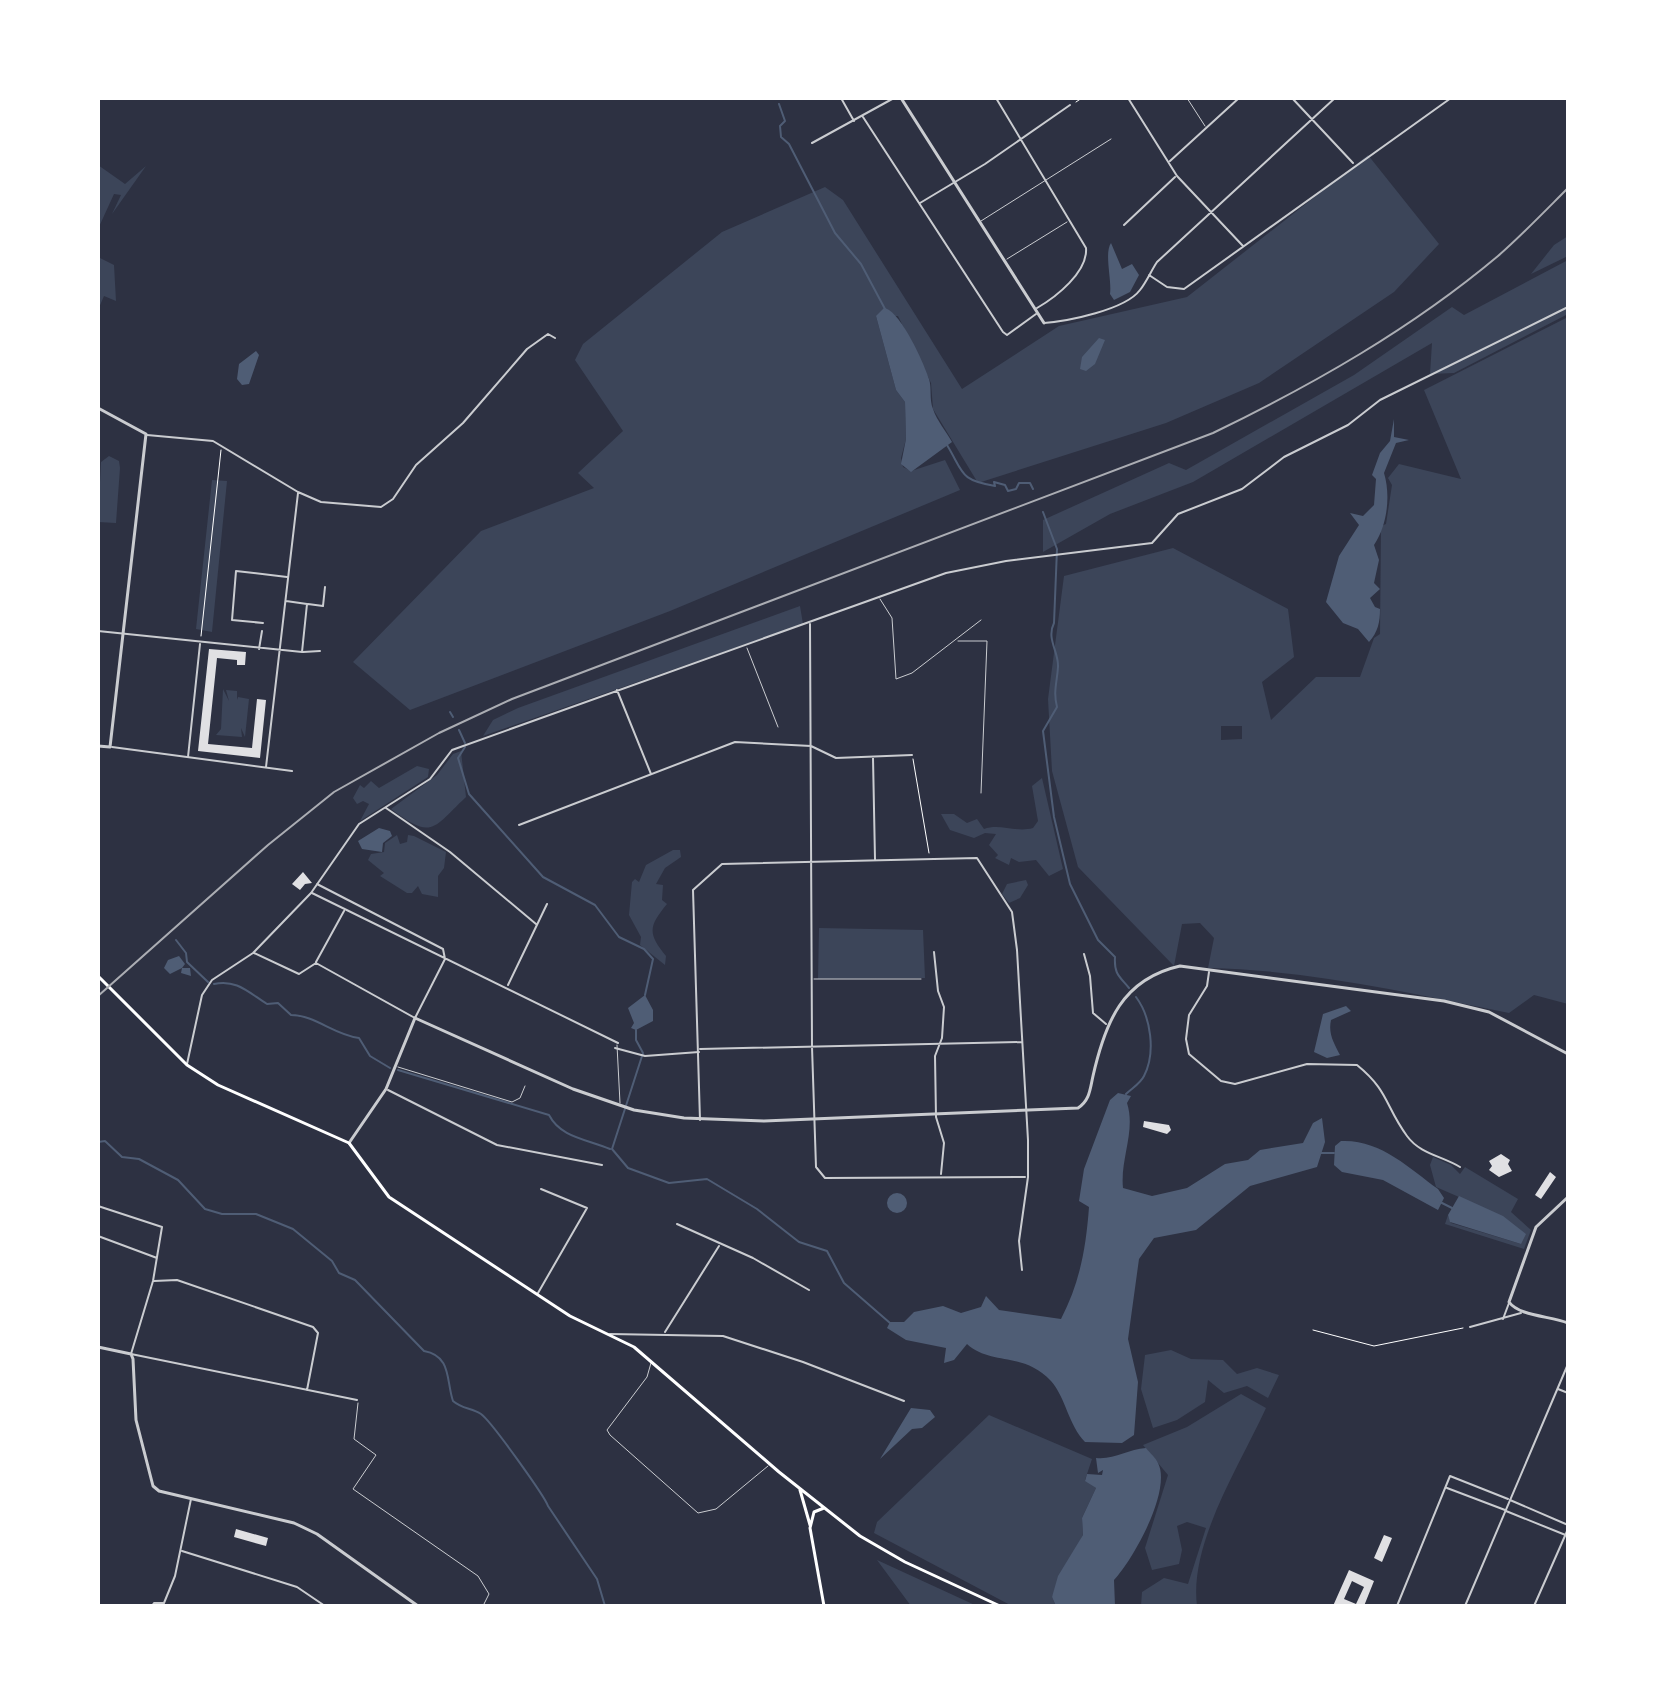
<svg xmlns="http://www.w3.org/2000/svg" width="1666" height="1704" font-family="Lato,sans-serif">
  <rect width="100%" height="100%" fill="#2d3142"/>
  <!-- green -->
  <path fill="#3c4559" fill-rule="evenodd" d="M1368 155 1439 244 1394 292 1259 383 1166 423 978 483 933 409 931 383 898 316H876L896 390 905 402 906 439 901 458 903 467 911 471 945 460 960 490 670 611 410 710 353 662 481 531 594 488 578 473 623 431 575 360 583 344 722 232 825 187 843 200 962 389 1059 326 1187 297Z
    M98 165 125 184 146 166 112 214 121 195 114 194 98 229Z
    M1568 236V256L1531 274 1554 245Z
    M98 257 114 265 116 301 104 296 98 310Z
    M1568 260V314L1454 373 1430 374 1432 343 1193 482 1110 514 1043 552V520L1169 463 1186 470 1354 375 1452 307 1464 315Z
    M1568 317V1004L1534 995 1509 1013C1410 993 1309 970 1208 968L1214 938 1200 923 1182 924 1174 966 1078 867 1052 771 1048 699 1064 576 1173 548 1288 609 1294 657 1262 682 1271 720 1316 677H1360L1374 638 1380 634 1381 526 1386 524 1392 485 1388 478 1399 464 1461 479 1424 390ZM1221 726H1242V739L1221 740Z
    M109 456 119 461 120 468 116 523 98 522 101 462Z
    M212 480 227 481 212 632 196 629Z
    M800 606 803 624 483 736 493 720 518 708Z
    M223 689 229 701 226 690 237 691V700L238 697 249 699 245 737 241 728 242 737 216 735 221 729Z
    M461 751 466 797C433 828 433 841 391 809L437 775 453 754Z
    M417 766 429 769 428 777 360 821 369 804 363 801 357 804 353 798 360 785 364 788 371 781 379 788Z
    M1042 778 1063 869 1049 876 1036 860 1019 862 1011 858 1009 865 995 858 998 855 989 845 996 834 985 833 974 838 950 830 941 814H954L967 823 977 819 984 829C1000 823 1016 833 1033 828L1038 821 1032 786Z
    M397 835 400 844 407 842 408 835 414 836 446 852 444 868 438 876V897L422 894 418 886 412 893H407L380 876 384 873 368 860 371 854 384 852 385 843Z
    M673 850H680L681 857 665 868 656 884 663 885 662 900 667 904C649 926 647 933 666 956L665 965 640 945 641 937 629 915 632 882 635 879 639 882 646 865Z
    M1026 880 1028 885 1020 898 1009 903 1002 894 1007 884Z
    M819 928 923 930 925 978 818 979Z
    M1433 1157 1451 1165 1460 1174 1465 1167 1518 1199 1511 1212 1531 1230 1524 1249 1445 1224 1448 1215 1451 1223 1521 1244 1459 1197 1436 1187 1430 1165Z
    M1171 1350 1191 1359 1223 1360 1237 1374 1257 1368 1279 1375 1268 1398 1247 1386 1224 1393 1208 1380 1205 1402 1177 1420 1153 1428 1141 1389 1145 1355Z
    M1241 1394 1266 1408C1240 1465 1189 1543 1197 1606H1141L1142 1592 1164 1578 1188 1584 1206 1528 1187 1522 1177 1526 1182 1550 1179 1564 1152 1570 1145 1548 1168 1475 1143 1445 1187 1427Z
    M989 1415 1092 1459 1085 1480 1096 1488 1082 1518 1083 1535 1052 1597 1056 1606H1012L874 1533 877 1522Z
    M877 1560 977 1606H911Z"/>
  <!-- water -->
  <path fill="#4f5d75" d="M1111 243 1122 269 1132 264 1139 275 1130 292 1114 300 1110 294C1112 280 1104 253 1111 243Z
    M884 308C900 310 924 363 929 379 932 388 929 399 933 409 937 421 946 431 952 442L911 472 901 464 906 439 905 402 896 390 876 316Z
    M1099 338 1105 340 1095 364 1086 371 1080 369 1082 357Z
    M256 351 259 355 249 384 242 385 237 379 239 364Z
    M1394 419V437L1409 440 1396 443 1384 473C1391 496 1387 526 1374 545L1379 560 1374 583 1380 589 1370 598 1375 607 1380 609C1380 622 1378 632 1369 642L1358 629 1343 623 1326 602 1339 556 1359 525 1350 513 1363 516 1374 505 1376 479 1372 475 1380 453 1390 441Z
    M379 828 390 831 392 836 383 843 382 852 362 849 358 841Z
    M179 956 185 964 182 968H190L191 976 181 973 182 968 170 974 164 968 168 960Z
    M645 995 653 1010V1021L636 1030 631 1028 634 1023 628 1008Z
    M1346 1006 1351 1011 1331 1020C1328 1034 1334 1043 1340 1055L1327 1058 1314 1052 1323 1014Z
    M1118 1093 1131 1096 1127 1103C1136 1131 1120 1159 1123 1188L1152 1196 1187 1188 1225 1164 1248 1160 1260 1150 1303 1143 1313 1123 1322 1118 1325 1142 1317 1167 1250 1186 1196 1230 1154 1238 1139 1259 1128 1339 1138 1382 1134 1435 1122 1443 1085 1442C1068 1424 1066 1398 1051 1381 1023 1351 991 1366 967 1344L954 1360 944 1363 946 1348 906 1340 887 1328 890 1322H904L914 1312 943 1306 961 1313 981 1307 986 1296 999 1310 1061 1319C1080 1282 1086 1248 1089 1207L1079 1201 1084 1169 1110 1100Z
    M1341 1141C1380 1139 1409 1168 1438 1189L1444 1198 1438 1210 1383 1180 1342 1172 1334 1165 1335 1146Z
    M887 1203a10 10 0 1 1 20 0a10 10 0 1 1-20 0Z
    M1459 1196 1503 1216 1526 1234 1521 1244 1450 1222 1448 1215Z
    M911 1408 930 1410 935 1417 922 1428 912 1429 880 1459Z
    M1146 1448C1150 1453 1156 1458 1158 1463 1172 1490 1133 1560 1114 1580L1115 1606H1056L1052 1597 1058 1576 1083 1535 1082 1518 1096 1488 1085 1481 1087 1474 1102 1475 1103 1470 1098 1473 1096 1458C1114 1460 1128 1449 1146 1448Z"/>
  <g fill="none" stroke-linecap="round" stroke-linejoin="round">
    <!-- stream -->
    <path stroke="#4f5d75" stroke-width="2" d="M779 104 785 121 780 126 781 137 789 144 835 233 861 264 885 309
      M947 445C964 473 959 480 995 486L994 482 1005 485 1008 491 1016 489 1019 483H1030L1033 489
      M1043 512 1057 549 1054 623C1046 639 1059 652 1058 667 1057 683 1053 691 1057 707L1043 731 1054 817 1070 884 1098 940 1115 957C1114 974 1119 976 1129 988
      M450 712 453 717
      M459 730 465 743
      M465 747 458 758 469 794 543 877 595 905 619 937 644 949 653 959 645 995
      M176 940 186 953 187 962 208 982
      M214 984C236 979 248 992 267 1004L278 1003 291 1015C315 1015 334 1035 359 1038L370 1056 390 1068
      M636 1030V1040L643 1053 612 1149 628 1168 669 1183 707 1179 757 1209 799 1242 827 1251 844 1283 890 1323
      M398 1070 549 1115C561 1138 587 1139 610 1149
      M1126 1094C1132 1088 1140 1084 1144 1076 1156 1053 1151 1017 1136 997
      M98 1142 105 1141 122 1157 139 1159 178 1180 205 1209 222 1214H256L293 1229 332 1261 339 1273 355 1280 424 1351C452 1356 446 1381 453 1401 462 1409 472 1408 481 1414 492 1422 545 1497 548 1506L597 1579 605 1606
      M1320 1153H1334
      M1440 1202 1452 1208"/>
  </g>
  <!-- building -->
  <path fill="#e0e0e3" fill-rule="evenodd" d="M209 649 246 652 245 665H237V660L217 658 208 744 252 748 257 699 266 700 260 758 198 751Z
    M303 872 312 883 305 884 300 890 292 884Z
    M1144 1121 1169 1125 1171 1130 1167 1134 1143 1127Z
    M1501 1154 1510 1160 1508 1164 1512 1171 1499 1177 1489 1170 1492 1166 1489 1161Z
    M1550 1172 1556 1177 1541 1199 1535 1195Z
    M236 1529 268 1538 266 1546 234 1537Z
    M1384 1535 1392 1538 1382 1562 1374 1558Z
    M1349 1570 1374 1581 1364 1606H1333ZM1352 1581 1364 1587 1356 1604 1344 1599Z"/>
  <g fill="none" stroke-linecap="round" stroke-linejoin="round">
    <!-- path -->
    <path stroke="#fff" stroke-width="1" d="M1076 102 1082 98
      M201 636 221 450
      M913 759 929 853
      M1313 1330 1374 1346 1463 1328"/>
    <!-- service -->
    <path stroke="#caccd0" stroke-width="1" d="M1187 98 1205 126
      M981 221 1111 139
      M1007 259 1067 222
      M880 599 892 618 896 679 912 673 981 620
      M958 641H987L981 793
      M747 648 778 727
      M814 979H921
      M617 1045 620 1103
      M398 1067 512 1102 520 1098 525 1086
      M651 1363 647 1377 607 1430 610 1435 698 1513 716 1509 768 1466
      M358 1403 354 1439 376 1455 353 1489 478 1576 489 1594 483 1606"/>
    <!-- pedestrian -->
    <path stroke="#caccd0" stroke-width="2" d="M615 1048 645 1056 699 1052
      M1510 1500 1568 1525
      M1506 1511 1568 1536"/>
    <!-- minor -->
    <path stroke="#caccd0" stroke-width="2" d="M841 98 854 121
      M996 98 1086 248C1088 272 1056 297 1037 308
      M1128 98 1177 176 1243 246
      M1292 98 1353 163
      M863 117 1003 332 1007 335 1036 314
      M812 143 894 98
      M1170 161 1239 98
      M920 203 985 164 1070 105
      M1124 225 1175 177
      M1149 275 1167 287 1184 289 1451 98
      M1044 323C1068 321 1125 310 1140 290 1147 281 1151 271 1157 262L1335 98
      M147 435 213 441 298 492 321 502 381 507 393 499 416 465 463 423 527 349 548 334 555 338
      M308 604 323 606 325 587
      M263 623 232 620 236 571 287 577
      M810 624 812 1047 816 1167 825 1178 1025 1177
      M98 631 302 652 307 604 286 601
      M259 649 262 631
      M303 652 320 651
      M617 690 651 774
      M112 747 292 771
      M188 757 200 644
      M873 758 875 859
      M266 767 298 493
      M386 808 450 852 536 924
      M519 825 735 742 811 746 836 758 912 755
      M312 893 618 1043
      M934 952 938 991 944 1007 942 1038 935 1056 936 1117 944 1143 941 1174
      M254 953 299 974 316 963 415 1018 445 959 443 949 317 884
      M1084 954 1090 976 1093 1013 1106 1024
      M316 962 344 911
      M1209 972 1207 986 1189 1015 1186 1039 1189 1054 1221 1081 1235 1084 1307 1064 1357 1065C1389 1091 1385 1106 1407 1136 1420 1154 1442 1156 1460 1167
      M508 985 547 904
      M700 1049 1022 1042
      M187 1064 202 995 212 980 253 953 311 893 359 824 430 779 452 750 946 573 1006 561 1152 543 1178 514 1242 489 1284 457 1348 425 1380 400 1568 307
      M388 1090 497 1145 602 1165
      M700 1120 693 890 722 864 977 858 1012 912 1017 950 1028 1140V1177L1019 1241 1022 1270
      M98 1206 162 1227 153 1281 131 1354 357 1400
      M677 1224 753 1258 809 1290
      M98 1236 157 1258
      M154 1281 177 1280 313 1327 318 1333 307 1390
      M538 1293 587 1208 541 1189
      M1503 1319 1509 1303
      M1470 1327 1521 1313
      M665 1332 719 1246
      M610 1334 723 1336 803 1362 904 1401
      M1558 1389 1568 1393
      M1447 1488 1505 1510
      M182 1551 297 1587 325 1606
      M152 1606 154 1603H164L175 1576 191 1499
      M1397 1606 1450 1476 1508 1499
      M1465 1606 1568 1364
      M1534 1606 1568 1529"/>
    <!-- tertiary -->
    <path stroke="#caccd0" stroke-width="3" d="M901 98 1044 323
      M98 408 146 434 110 747 98 746
      M349 1143 386 1089 415 1018 573 1089 634 1110 684 1118 764 1121 1078 1108C1090 1100 1090 1089 1093 1076 1105 1023 1122 979 1180 966L1444 1001 1489 1012 1568 1054
      M1568 1197 1536 1227 1509 1302C1519 1316 1550 1316 1568 1323
      M98 1347 131 1354 133 1359 136 1420 153 1486 159 1491 294 1523 317 1534 418 1606"/>
    <!-- secondary -->
    <path stroke="#fff" stroke-width="3" d="M98 976 187 1065 218 1085 349 1143 389 1197 570 1316 634 1347 779 1472 860 1536 905 1562 1000 1606
      M800 1490 810 1525
      M824 1508 814 1512 810 1528 824 1606"/>
    <!-- rail -->
    <path stroke="#abadb3" stroke-width="2" d="M98 996 268 845 334 792 439 733 512 699 1213 433C1314 384 1411 329 1498 256 1522 235 1545 211 1568 188"/>
  </g>
  <!-- border -->
  <rect width="1666" height="1704" fill="none" stroke="#ffffff" stroke-width="200"/>
</svg>
